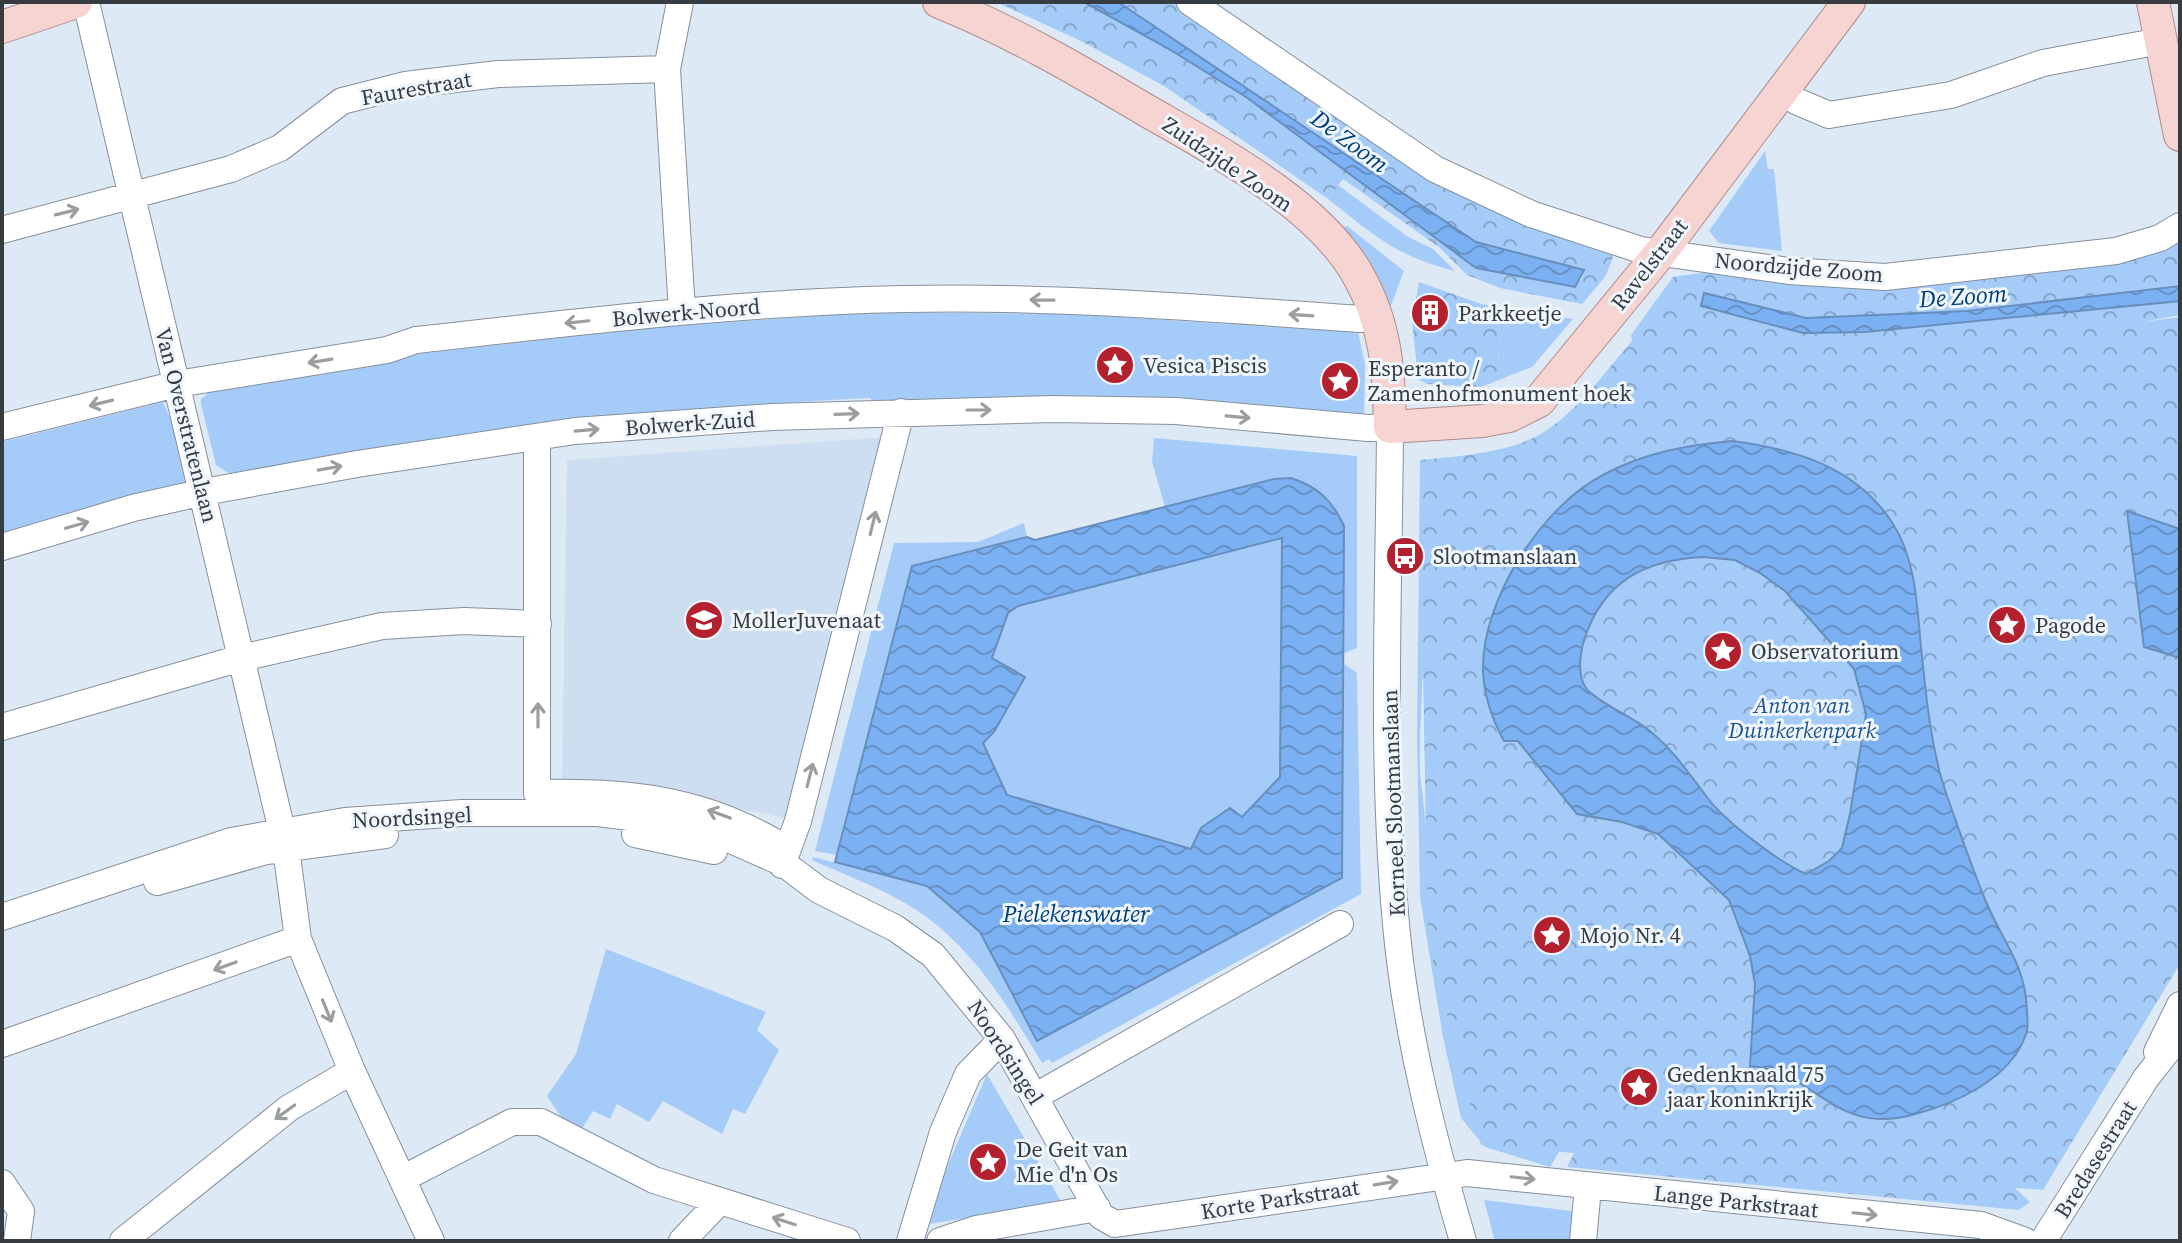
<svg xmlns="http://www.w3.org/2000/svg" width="2182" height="1243" font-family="'Source Serif 4',serif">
  <defs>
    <pattern id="forest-crowns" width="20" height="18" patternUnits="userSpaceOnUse" patternTransform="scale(2)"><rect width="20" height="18" fill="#a5cbf8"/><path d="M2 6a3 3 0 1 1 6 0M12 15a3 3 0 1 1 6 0" fill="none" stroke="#87a6ca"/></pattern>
    <pattern id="water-waves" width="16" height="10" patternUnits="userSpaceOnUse" patternTransform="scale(2)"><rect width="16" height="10" fill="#7bb1f2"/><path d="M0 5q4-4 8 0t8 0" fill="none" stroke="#6691c6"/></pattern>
  </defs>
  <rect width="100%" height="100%" fill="#dee9f6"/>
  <!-- built -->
  <path fill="#cedef1" d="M886 437 798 821 673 794 562 779 567 460Z"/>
  <!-- grass -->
  <path fill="#a5cbf8" d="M1765 151 1768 169H1774L1782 251 1719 243 1709 231Z
    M1338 185 1408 237 1433 249 1455 271C1398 257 1373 235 1328 199Z
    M1347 226 1404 271 1390 308 1342 227Z
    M1518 311 1573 319 1532 367 1481 387 1499 371C1498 345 1498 330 1518 311Z
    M877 312 1078 314 1319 330 1321 324 1357 327 1365 365 1364 421 872 406 871 398 830 400C636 413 443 433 251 470V476L231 480 230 474 216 465 201 404V399L211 391 415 348 418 354 655 327Z
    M163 402 175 429 188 487 2 538V442Z
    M1154 438 1357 456V648L1344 653V526L1274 479 1165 507 1152 462Z
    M1024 523 1027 537 912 566 836 855 815 851 894 543 978 542Z
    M1282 537 1280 777 1241 817 1230 809 1201 828 1192 849 1007 795 983 742 994 732 1024 677 992 658 1008 613 1018 606Z
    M1344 664 1357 673 1361 894 1052 1063 1049 1059 1042 1063C1008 1006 974 949 918 911 886 890 848 876 812 860L813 857 927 886 980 932 1036 1040 1342 878Z
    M1417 736H1420V773L1429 853 1566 1140 1550 1167 1485 1147 1461 1118 1443 1037 1420 897Z
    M606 949 766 1012 757 1030 779 1050 745 1114 733 1109 722 1134 663 1101 649 1122 617 1104 610 1119 593 1111 581 1130 566 1124 547 1096 576 1054Z
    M987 1074 1062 1203 922 1225Z
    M1484 1200 1579 1212 1576 1241H1495Z"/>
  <!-- forest -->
  <path fill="url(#forest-crowns)" d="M996 2H1084L1169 49 1246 97 1476 268 1581 280 1584 270 1476 242 1118 2H1175L1471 199 1546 233 1614 255 1605 277 1582 304 1500 288 1467 275 1440 248 1343 179 1328 199 1164 86 1079 40Z
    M2180 236V286L1967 311 1806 318 1704 293 1701 306 1803 333 1865 332 2180 301V315L2142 322 2180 317V964L2043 1190 2015 1188 2030 1202 2019 1210 1567 1167 1574 1153 1481 1145 1428 943 1423 669 1420 736H1417L1420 460C1458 456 1500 454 1535 437 1573 418 1604 373 1632 341L1631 335 1673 277 1715 271 1808 281Z
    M1419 282 1481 304 1518 311C1498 330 1498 345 1499 371L1481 387 1427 384 1418 379 1412 320Z"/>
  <!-- water -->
  <path fill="url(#water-waves)" stroke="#678ebd" stroke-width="2" fill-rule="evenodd" d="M1084 2H1118L1476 242 1584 270 1575 287 1476 268 1246 97 1169 49Z
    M2180 286V301L1865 332 1803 333 1701 306 1704 293 1806 318 1967 311Z
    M1732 441C1795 449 1857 467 1893 524 1916 560 1917 606 1921 647 1926 695 1931 751 1947 796 1960 832 1972 869 1987 904 2004 944 2025 964 2027 1010 2027 1018 2029 1027 2026 1034 2011 1079 1955 1104 1912 1115 1834 1136 1815 1071 1750 1066L1755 984 1750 956 1729 900 1658 834 1622 822 1577 814 1518 741H1504C1493 721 1484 695 1483 671 1481 601 1542 506 1603 475 1643 453 1687 445 1732 441ZM1703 557 1735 560 1760 573 1785 591 1854 669 1866 714 1850 814 1842 848 1829 861 1806 874C1779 862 1724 821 1706 796 1687 771 1672 748 1646 728 1632 717 1594 700 1586 688 1577 675 1580 654 1584 640 1603 582 1643 560 1703 557Z
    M1291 478C1318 487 1332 500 1344 526L1342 878 1037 1041 980 932 927 886 835 862 912 566 1027 537 1035 540 1274 479ZM1282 538 1280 777 1242 817 1230 808 1201 828 1191 849 1007 795 983 743 994 732 1025 677 992 658 1008 613 1018 606Z
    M2127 511 2180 529V658L2144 647Z"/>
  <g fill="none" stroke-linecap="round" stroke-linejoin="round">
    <!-- minor casing -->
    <g stroke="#86909c" stroke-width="28">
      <path id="minor" d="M86 2 286 848 298 939 352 1071 431 1241
        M680 2 667 69 682 311
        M1190 2 1435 169 1531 214 1641 250 1789 271 1885 277 2116 251 2160 238 2180 226
        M1796 101 1829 115 1951 95 2043 63 2160 41
        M2 230 231 169 280 148 342 101 405 85 498 74 667 69
        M2 427 177 384 387 350 416 340C578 322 741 302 905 299 1056 296 1207 308 1359 319L1379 318
        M537 438V793C626 791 700 798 778 844
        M2 547 133 508 204 492 357 464 575 431 772 417 1053 409 1176 411 1368 428 1390 427C1389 598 1380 774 1398 944 1409 1044 1435 1145 1463 1241
        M2 727 241 658 382 626 464 621 538 624
        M635 834 714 851
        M782 865 798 821 901 412
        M157 882 266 851 385 835
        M2 917 231 841 345 821 462 813H598L685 824 722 836 783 863 819 890 895 928 933 955 1002 1039 1101 1216 1115 1224
        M2 1044 298 939
        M2157 1052 2180 1005
        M1036 1096 1340 924
        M402 1179 512 1122H541L654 1180 847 1241
        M2 1183 21 1211 17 1241
        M1115 1224 1467 1173 1981 1225 2025 1241
        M123 1241 289 1108 352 1071
        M682 1241 720 1201
        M910 1241 943 1132 968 1074 1002 1039
        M940 1241 976 1229 1097 1208
        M1583 1241 1588 1187
        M2043 1241 2146 1078 2180 1035"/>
    </g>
    <!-- major casing -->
    <g stroke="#af8c8b" stroke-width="34">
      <path id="major" d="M939 2C1011 31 1078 70 1144 109 1213 149 1318 203 1358 275 1386 324 1389 371 1390 427L1482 421 1509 416 1539 401 1661 252 1849 2
        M2153 2 2180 135
        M2 27 76 2"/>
    </g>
    <!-- minor -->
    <use href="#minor" stroke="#fff" stroke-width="26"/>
    <!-- major -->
    <use href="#major" stroke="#f6d4d1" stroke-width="32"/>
  </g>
  <!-- one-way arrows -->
  <defs><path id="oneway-shaft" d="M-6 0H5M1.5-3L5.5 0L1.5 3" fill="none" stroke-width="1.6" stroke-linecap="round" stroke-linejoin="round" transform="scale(2)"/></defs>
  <g stroke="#9b9ea0">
    <use href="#oneway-shaft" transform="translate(67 212) rotate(-14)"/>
    <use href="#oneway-shaft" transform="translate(1042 300) rotate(-179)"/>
    <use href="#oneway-shaft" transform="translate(1301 315) rotate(-176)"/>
    <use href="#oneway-shaft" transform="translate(577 322) rotate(174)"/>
    <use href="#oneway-shaft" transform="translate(320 361) rotate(171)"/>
    <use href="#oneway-shaft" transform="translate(101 403) rotate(166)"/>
    <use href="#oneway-shaft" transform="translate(979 410)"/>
    <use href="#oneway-shaft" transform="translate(847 414) rotate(-2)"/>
    <use href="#oneway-shaft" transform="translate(1238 417) rotate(5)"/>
    <use href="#oneway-shaft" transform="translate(587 430) rotate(-5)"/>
    <use href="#oneway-shaft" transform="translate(330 468) rotate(-10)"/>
    <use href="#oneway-shaft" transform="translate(873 523) rotate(-76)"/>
    <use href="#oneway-shaft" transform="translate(77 525) rotate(-16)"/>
    <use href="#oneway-shaft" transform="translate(538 715) rotate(-90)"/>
    <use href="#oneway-shaft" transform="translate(810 775) rotate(-76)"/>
    <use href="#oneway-shaft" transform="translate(719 814) rotate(-160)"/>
    <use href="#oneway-shaft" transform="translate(225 966) rotate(160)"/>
    <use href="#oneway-shaft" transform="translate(327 1011) rotate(68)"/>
    <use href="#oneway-shaft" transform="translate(285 1112) rotate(144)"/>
    <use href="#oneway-shaft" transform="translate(1523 1178) rotate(6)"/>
    <use href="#oneway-shaft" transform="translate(1386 1183) rotate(-9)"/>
    <use href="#oneway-shaft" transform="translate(1865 1214) rotate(6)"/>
    <use href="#oneway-shaft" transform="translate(784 1221) rotate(-162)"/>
  </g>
  <!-- icons -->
  <defs>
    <g id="building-disc" transform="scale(2)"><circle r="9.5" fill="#b3212e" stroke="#eff6fe"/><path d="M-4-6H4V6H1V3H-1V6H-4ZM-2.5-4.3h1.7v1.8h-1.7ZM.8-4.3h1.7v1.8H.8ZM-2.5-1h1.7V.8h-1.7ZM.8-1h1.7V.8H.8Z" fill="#fff"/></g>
    <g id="sight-disc" transform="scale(2)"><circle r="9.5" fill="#b3212e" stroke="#eff6fe"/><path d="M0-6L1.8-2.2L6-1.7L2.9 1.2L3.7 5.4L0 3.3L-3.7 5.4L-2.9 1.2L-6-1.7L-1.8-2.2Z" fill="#fff"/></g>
    <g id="bus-disc" transform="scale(2)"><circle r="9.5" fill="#b3212e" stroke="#eff6fe"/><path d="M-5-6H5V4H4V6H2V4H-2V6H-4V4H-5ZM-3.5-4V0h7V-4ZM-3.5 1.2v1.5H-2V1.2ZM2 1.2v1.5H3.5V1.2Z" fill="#fff"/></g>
    <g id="school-disc" transform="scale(2)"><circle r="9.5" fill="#b3212e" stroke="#eff6fe"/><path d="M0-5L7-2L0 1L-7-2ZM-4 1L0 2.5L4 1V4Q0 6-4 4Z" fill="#fff"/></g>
  </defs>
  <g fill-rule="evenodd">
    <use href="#building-disc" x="1430" y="313"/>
    <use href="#sight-disc" x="1115" y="365"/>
    <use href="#sight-disc" x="1340" y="381"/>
    <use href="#bus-disc" x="1405" y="556"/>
    <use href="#school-disc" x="704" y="620"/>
    <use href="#sight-disc" x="2007" y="625"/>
    <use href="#sight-disc" x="1723" y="651"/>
    <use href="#sight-disc" x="1552" y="935"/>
    <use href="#sight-disc" x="1639" y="1087"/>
    <use href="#sight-disc" x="988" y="1162"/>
  </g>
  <g text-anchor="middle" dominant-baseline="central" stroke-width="6" stroke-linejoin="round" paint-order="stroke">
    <!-- street labels -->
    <g font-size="22" fill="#373c41" stroke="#eff6fe">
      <text transform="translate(416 88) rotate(-10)">Faurestraat</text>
      <text transform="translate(1228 164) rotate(34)">Zuidzijde Zoom</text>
      <text transform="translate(1649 264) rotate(-52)">Ravelstraat</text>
      <text transform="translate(1799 267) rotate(5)">Noordzijde Zoom</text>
      <text transform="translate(686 312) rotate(-5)">Bolwerk-Noord</text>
      <text transform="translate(690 423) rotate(-4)">Bolwerk-Zuid</text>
      <text transform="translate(187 425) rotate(76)">Van Overstratenlaan</text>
      <text transform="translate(1393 803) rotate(-92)">Korneel Slootmanslaan</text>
      <text transform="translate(412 817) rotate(-3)">Noordsingel</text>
      <text transform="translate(1006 1052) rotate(57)">Noordsingel</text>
      <text transform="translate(2095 1159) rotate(-58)">Bredasestraat</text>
      <text transform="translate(1280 1199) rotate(-9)">Korte Parkstraat</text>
      <text transform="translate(1736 1201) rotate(6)">Lange Parkstraat</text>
    </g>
    <!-- poi labels -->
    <g font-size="22" fill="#373c41" stroke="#eff6fe" text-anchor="start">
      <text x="1458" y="313">Parkkeetje</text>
      <text x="1143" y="365">Vesica Piscis</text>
      <text x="1368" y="368">Esperanto /<tspan x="1368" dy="25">Zamenhofmonument hoek</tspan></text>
      <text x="1433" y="556">Slootmanslaan</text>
      <text x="732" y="620">MollerJuvenaat</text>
      <text x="2035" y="625">Pagode</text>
      <text x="1751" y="651">Observatorium</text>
      <text x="1580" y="935">Mojo Nr. 4</text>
      <text x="1667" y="1074">Gedenknaald 75<tspan x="1667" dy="25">jaar koninkrijk</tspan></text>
      <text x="1016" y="1149">De Geit van<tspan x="1016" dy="25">Mie d'n Os</tspan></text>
    </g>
    <!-- park labels -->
    <g font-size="22" font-style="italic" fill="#1c528d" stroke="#eff6fe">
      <text x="1802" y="705">Anton van<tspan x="1802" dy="25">Duinkerkenpark</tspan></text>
    </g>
    <!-- water labels -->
    <g font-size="24" font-style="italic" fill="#003d76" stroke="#eff6fe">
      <text transform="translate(1350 141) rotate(36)">De Zoom</text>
      <text transform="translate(1963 296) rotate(-4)">De Zoom</text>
      <text x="1076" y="913">Pielekenswater</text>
    </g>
  </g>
  <!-- border -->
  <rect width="2182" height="1243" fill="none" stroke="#373c41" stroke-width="8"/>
</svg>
